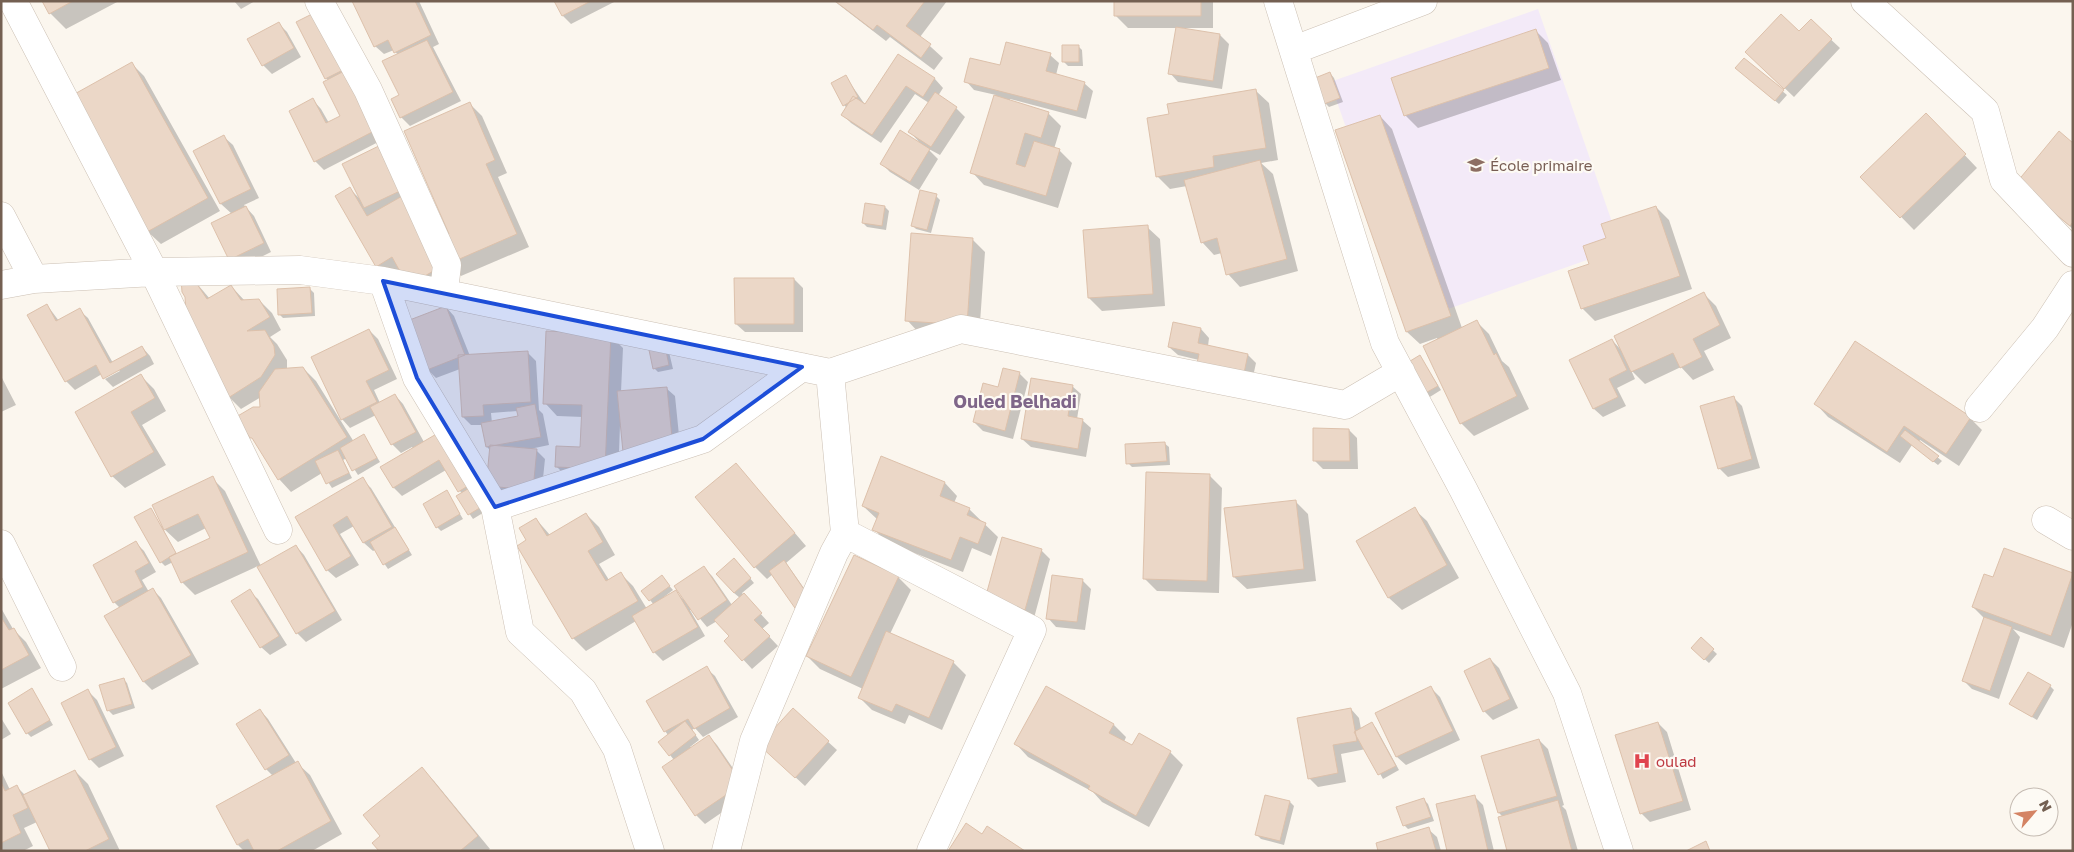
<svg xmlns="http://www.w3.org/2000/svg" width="2074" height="852" font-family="'Golos Text',sans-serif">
  <rect width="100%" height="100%" fill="#fbf6ee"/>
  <!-- education -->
  <path fill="#f3eaf8" d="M1538 9 1621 248 1414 321 1330 82Z"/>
  <!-- shadow -->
  <path fill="#0003" fill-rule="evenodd" d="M43 1H119L66 29 50 13Z
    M234 1H255L241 9Z
    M353 1H419L439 44 433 47 461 101 410 126 401 117 393 99 400 96 398 55 394 50 384 54 375 46Z
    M555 1H616L571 24 563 16Z
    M834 1H947L920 37 943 58 934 70 890 37 886 41Z
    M1115 1H1213V28H1182V29L1220 35 1229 44 1222 89 1178 82 1170 73 1177 28H1128L1115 15Z
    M314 14 386 138 324 170 315 161 313 100 321 109 329 123 341 117 329 81 326 78Z
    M1811 21 1840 48 1794 97 1747 52 1799 33Z
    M279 24 287 32 301 57 272 74 263 65Z
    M1536 31 1548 43 1561 80 1418 128 1405 115Z
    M1078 46 1082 50 1083 66H1068L1064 62Z
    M1050 55 1059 63 1056 75 1084 83 1093 91 1086 119 1010 99V101L1048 113 1061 126 1054 149 1059 150 1072 163 1058 208 984 185 972 172 996 95 974 90 966 81 1001 67Z
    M898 56 935 79 943 88 938 96 956 108 965 117 940 155 927 148 938 159 919 190 890 172 881 163 922 145 910 132 929 103 915 94 881 143 851 123 843 115 847 108 844 105 846 77 866 106Z
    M1744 59 1787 95 1779 104 1741 72Z
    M132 64 144 76 220 211 161 244 148 232Z
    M1330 73 1334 78 1343 102 1329 107 1325 103Z
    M1256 91 1269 103 1278 160 1261 163 1273 174 1298 271 1240 287 1228 274 1222 253 1214 255 1202 242 1187 186 1170 189 1157 176 1171 115Z
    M470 104 482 116 507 173 498 177 529 247 461 276 451 266 456 277 390 278 377 266 350 189 361 200 390 142 442 253 451 234Z
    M1380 116 1392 129 1462 328 1477 322 1489 334 1502 361 1509 367 1529 409 1474 436 1461 423 1437 338 1420 344 1407 332Z
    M1939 128 1977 168 1914 230 1862 177Z
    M224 137 233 145 259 198 244 205 254 216 271 252 239 268 230 260 232 214 221 204 195 151Z
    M2073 145V229L2032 195Z
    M936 196 940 200 931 233 916 229 912 225Z
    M885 207 889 211 886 230 867 227 863 223Z
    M1656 207 1669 220 1692 289 1595 321 1582 308 1591 265 1607 239Z
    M1147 227 1160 239 1165 306 1102 311 1089 298Z
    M972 239 985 252 979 337 919 333 907 320Z
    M193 279 210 299 231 286 245 301 259 300 272 313 281 330 270 337 277 344 287 360V369L303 368 316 381 354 442 364 436 380 462 358 475 347 458 343 460 352 478 332 488 322 473 291 492 279 479 257 444 251 437 262 408 261 397 241 409 229 397Z
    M794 279 803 288V332H745L736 324Z
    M310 289 314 293 315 316 283 318 279 314Z
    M1704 294 1716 306 1731 338 1704 351 1714 370 1693 380 1681 367 1645 384 1631 370 1635 379 1617 388 1626 406 1603 417 1594 409 1570 361 1612 340 1622 351Z
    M47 305 59 321 79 310 88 318 113 363 142 347 150 356 154 364 113 387 105 379 120 371 118 369 102 374 75 390 66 381Z
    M446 307 454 316 470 356 527 352 536 361 539 410 543 414 549 445 530 449 536 450 545 459 541 498 496 494 491 451 487 447 483 425H471L463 417 460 369 436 378 428 370ZM518 411 519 417 492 423 491 413Z
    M1174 323 1201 329 1209 338 1208 346 1248 355 1256 363 1251 386 1199 360 1178 355 1169 347Z
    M369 330 378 339 397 379 374 390 380 403 395 395 403 404 424 442 491 508 473 519 458 497 462 494 446 470 402 496 394 488 381 468 413 449 412 447 401 453 392 444 376 415 350 428 342 419Z
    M610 335 623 348 621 392 666 388 675 396 681 455 620 425 618 481 569 479 557 467 582 448 583 417 557 416 545 403Z
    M651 351 669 352 673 369 658 372 654 368Z
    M1420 357 1441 390 1425 400Z
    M1019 373 1028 382 1013 439 983 431 974 422Z
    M1 376 16 405 1 412Z
    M141 376 154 389 166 411 142 425 166 465 125 488 112 476Z
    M1072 386 1081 394 1077 419 1082 420 1091 428 1086 457 1031 447 1022 439Z
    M1734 398 1742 406 1760 468 1728 477 1719 468Z
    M1816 404 1970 418 1982 430 1959 466 1920 440 1919 442 1942 461 1938 465 1912 445 1900 463 1828 417Z
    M1349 430 1357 438 1358 469H1323L1314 460Z
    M1164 443 1169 447 1170 465 1132 467 1128 463Z
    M736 464 806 546 786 563 816 605 773 574 767 579 755 567Z
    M1209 475 1222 488 1219 593 1157 591 1144 578Z
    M212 478 225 491 261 566 296 546 304 555 342 620 306 642 297 633 258 566 195 595 182 582 173 562 165 566 161 562 150 509 161 526 163 525ZM162 527 178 542 206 528 211 539 177 555Z
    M362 479 371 488 412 555 388 569 375 550 373 551 364 543 354 526 340 534 359 565 336 578 327 570 296 518Z
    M945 483 957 496 954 503 969 509 998 537 991 556 972 548 963 572 886 542 874 529 878 520 863 506Z
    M447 492 463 519 441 531 437 527Z
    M1295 501 1308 514 1316 581 1247 589 1234 577Z
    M1414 509 1427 521 1459 578 1402 610 1389 598 1357 541Z
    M586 514 599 527 615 555 599 564 609 580 621 574 633 586 647 609 654 605 650 600 665 581 673 590 664 597 665 598 676 592 684 600 704 568 712 576 732 605 740 598 734 593 738 564 754 583 742 593 769 623 762 629 778 646 752 669 726 641 730 636 717 621 707 627 692 609 690 610 705 636 663 661 654 652 636 621 586 651 573 638 528 541 536 519 550 535Z
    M136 543 144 551 156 572 142 580 149 592 153 590 161 598 199 664 152 690 144 682 120 608 114 602Z
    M1041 550 1050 559 1034 618 995 607Z
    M2004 550 2073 574V622L2064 648 2013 629 2020 637 1999 699 1972 689 1963 680 1985 619 1973 607 1994 579Z
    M898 577 911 590 890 634 953 662 966 675 942 730 909 715 905 724 872 710 859 697 863 689 820 669 807 656Z
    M1082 580 1091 589 1085 630 1056 627 1048 618Z
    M249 591 258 599 287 645 270 655 261 647Z
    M1 608 13 629 26 642 41 668 1 689Z
    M1701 639 1717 654 1709 663 1692 648Z
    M1490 659 1499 668 1518 708 1493 720 1484 711Z
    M706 668 715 676 738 717 703 737 695 728 692 730 699 740 690 747 691 748 709 736 717 745 750 793 705 824 696 815 664 767 674 760 670 755 668 735 665 731Z
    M123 679 127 683 135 708 113 715 109 711 101 686Z
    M2050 686 2054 690 2037 720 2015 707Z
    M1431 688 1440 697 1460 740 1406 765 1397 757 1377 714Z
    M32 690 53 725 31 737 27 733Z
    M88 691 97 700 124 756 99 768 90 759 63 703Z
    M1351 709 1359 718 1361 729 1372 724 1376 728 1399 770 1383 779 1366 749 1341 754 1346 782 1318 787 1309 778Z
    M260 710 268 719 296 763H297L310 775 342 834 312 851H244L238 845 273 776 266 769Z
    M793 710 837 750 805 786 769 753Z
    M1 718 11 734 1 740Z
    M1658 723 1667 732 1691 810 1650 822 1641 813Z
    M1114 725 1126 737 1124 742 1133 747 1170 752 1183 765 1149 827 1102 802 1093 792 1028 757 1016 744Z
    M1539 740 1548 749 1564 805 1562 806 1566 810 1578 851H1508L1503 817 1499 813 1483 756Z
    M421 769 434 781 490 849 487 851H380L382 836Z
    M1 771 10 790 17 787 26 796 75 771 88 784 120 851H52L37 822 24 828 33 846 23 851H1Z
    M1474 796 1483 805 1494 851H1449Z
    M1424 800 1428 804 1434 821 1408 829 1404 825Z
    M1290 802 1294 806 1284 845 1261 839 1257 835Z
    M1428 829 1437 837 1441 851H1379Z"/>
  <!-- building -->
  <path fill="#ebd7c7" stroke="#ddc1ab" d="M42 1H73L49 14Z
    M352 1H415L431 35 394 53 388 40 374 47Z
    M554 1H591L562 16Z
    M835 1H925L906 26 931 44 921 58 877 25 873 30Z
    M1114 1H1201V16H1114Z
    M314 13 343 70 325 79 296 22Z
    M1781 14 1799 31 1811 19 1832 39 1784 89 1745 52Z
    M279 22 294 48 262 66 247 39Z
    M1176 27 1220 34 1213 81 1168 74Z
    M1536 29 1549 68 1404 116 1391 78Z
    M427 40 453 92 400 118 391 99 399 95 382 61Z
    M1006 42 1051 53 1046 71 1085 82 1077 111 964 82 970 58 1000 65Z
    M1062 45H1079V62H1062Z
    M898 54 935 78 923 97 906 86 872 135 841 115 853 96 865 104Z
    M1744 58 1784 90 1775 101 1735 68Z
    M132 62 208 198 147 232 71 96Z
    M348 69 378 129 314 162 289 111 313 98 326 123 340 116 323 82Z
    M1330 72 1340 98 1324 104 1315 78Z
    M846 75 858 97 843 106 831 83Z
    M1256 89 1266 148 1213 156 1214 167 1156 177 1147 118 1169 114 1167 104Z
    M935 92 957 107 931 147 908 132Z
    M994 95 1049 112 1041 138 1025 133 1016 164 1025 167 1034 141 1060 149 1046 196 970 173Z
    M470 102 495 160 486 164 517 234 448 264 437 239 449 234 404 131Z
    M1926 113 1966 154 1900 218 1860 177Z
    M1380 115 1451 316 1406 332 1335 130Z
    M900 130 930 149 910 182 880 164Z
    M2059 131 2073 143V222L2070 226 2017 182Z
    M224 135 251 189 220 204 193 151Z
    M391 140 402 190 364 208 342 164Z
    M1260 160 1287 259 1226 275 1217 238 1201 243 1184 180Z
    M350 187 367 216 404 195 445 264 408 286 392 257 376 267 335 196Z
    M920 190 937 194 927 230 911 226Z
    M865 203 885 206 882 226 862 223Z
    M246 206 264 243 229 260 211 223Z
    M1656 206 1680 276 1581 309 1568 271 1589 264 1583 246 1606 238 1601 224Z
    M1148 225 1153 294 1088 298 1083 230Z
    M911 233 973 238 967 325 905 321Z
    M193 278 207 299 231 285 241 300 259 299 270 317 247 331 265 330 274 346 275 355 261 377 228 398 187 326 185 297 182 292 181 279Z
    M734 278H794V324H735Z
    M310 287 312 313 278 315 277 289Z
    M1704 292 1720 325 1693 339 1702 357 1680 368 1673 353 1631 372 1614 336Z
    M47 304 56 321 80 308 110 363 142 346 147 355 103 379 96 365 65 382 27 315Z
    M446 306 465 355 427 370 407 321Z
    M1477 320 1494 355 1496 353 1517 396 1460 424 1423 346Z
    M1173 322 1201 328 1198 343 1248 354 1243 378 1196 368 1199 354 1168 347Z
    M369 329 389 370 366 381 377 402 341 420 311 357Z
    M546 331 611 334 605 469 555 467 556 446 580 447 582 405 543 404Z
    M1612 339 1627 370 1609 379 1618 397 1593 409 1569 360Z
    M1855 341 1971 417 1946 454 1904 426 1887 452 1814 404Z
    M665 346 669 365 653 369 649 350Z
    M528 351 531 402 483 405 484 416 462 417 458 355Z
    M1420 355 1438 386 1420 396 1402 366Z
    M303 367 347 437 278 480 252 438H250L236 417 253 407H260L259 392 275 369Z
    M1003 368 1020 372 1005 431 973 422 983 383 998 387Z
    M141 374 155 398 131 412 154 452 111 477 75 412Z
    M1031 378 1073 385 1068 416 1083 419 1078 449 1021 439Z
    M667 387 673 447 623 452 617 391Z
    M395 394 416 432 391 445 370 407Z
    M1734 396 1752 459 1718 469 1700 406Z
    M535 404 541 437 486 447 481 423 518 416 516 408Z
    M1313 428 1349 429 1350 461H1313Z
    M445 429 476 481 458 492 439 460 393 488 380 467Z
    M1905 430 1939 456 1933 462 1900 436Z
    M364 434 377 458 352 471 340 448Z
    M1165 442 1167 461 1126 464 1125 444Z
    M490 445 537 449 533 490 486 486Z
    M338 450 349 473 326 484 315 461Z
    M881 456 945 482 940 496 970 508 967 515 986 523 978 544 960 537 951 560 872 530 879 513 862 506Z
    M736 463 795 533 754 568 695 497Z
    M1146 472 1210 474 1207 581 1143 579Z
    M213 476 248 552 181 583 169 557 210 538 198 514 164 530 152 505Z
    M363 477 392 527 363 543 347 516 333 525 351 556 326 571 295 517Z
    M476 484 488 503 468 515 456 496Z
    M447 490 460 514 436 528 423 504Z
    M1296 500 1304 569 1233 577 1224 508Z
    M1415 507 1447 565 1388 598 1356 541Z
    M151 508 176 553 160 563 134 517Z
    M586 513 603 542 588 551 606 581 621 572 638 601 572 639 517 546 526 540 519 528 536 518 547 536Z
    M395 527 409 550 383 565 370 542Z
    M1002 537 1042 549 1025 610 985 599Z
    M136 541 149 563 135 571 143 587 113 603 93 565Z
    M296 545 335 611 296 634 257 567Z
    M2004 548 2073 573 2051 636 1972 607 1984 574 1993 577Z
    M854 555 899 576 851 677 806 656Z
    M734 558 751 578 734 593 716 574Z
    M784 560 812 601 797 611 769 571Z
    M704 566 727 600 698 620 674 586Z
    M662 575 670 586 649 601 641 591Z
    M1052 575 1083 579 1077 622 1046 619Z
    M153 588 191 655 143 682 104 616Z
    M250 589 279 636 260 648 231 601Z
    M676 590 698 627 653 653 632 616Z
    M744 593 762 613 754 620 770 636 742 661 724 641 729 636 714 620Z
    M1 617 9 630 14 628 29 655 1 670Z
    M1984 617 2012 627 1990 691 1962 681Z
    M886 631 954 661 929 718 896 704 892 712 858 698Z
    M1701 637 1714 649 1704 660 1691 648Z
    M1490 658 1510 699 1483 712 1464 671Z
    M707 666 730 708 694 729 688 719 664 732 646 701Z
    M2028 672 2051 685 2032 717 2009 704Z
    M124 678 132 704 107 711 99 685Z
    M1046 686 1114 724 1109 733 1132 745 1139 733 1171 751 1136 816 1088 789 1090 786 1014 744Z
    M1431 686 1453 731 1396 757 1375 713Z
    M32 688 50 720 26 734 8 703Z
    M88 689 116 747 89 760 61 703Z
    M793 708 829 741 795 778 759 745Z
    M1351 708 1357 741 1333 745 1338 773 1308 779 1297 718Z
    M260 709 289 755 265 770 236 724Z
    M685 721 696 735 669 756 658 742Z
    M1372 722 1396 766 1378 775 1354 732Z
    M1658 722 1683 801 1640 814 1615 735Z
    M709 735 742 784 695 816 662 767Z
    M1539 739 1557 796 1498 813 1481 756Z
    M298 761 331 821 277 851H254L248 839 237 845 216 806Z
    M422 767 478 836 460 851H379L372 843 380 836 363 815Z
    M75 770 109 839 85 851H50L23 795Z
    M1 782 5 791 17 785 28 808 13 815 21 833 1 843Z
    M1265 795 1290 801 1280 841 1255 835Z
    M1475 795 1488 851H1447L1436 804Z
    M1424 798 1431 817 1403 826 1396 807Z
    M1558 800 1572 851H1507L1498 817Z
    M966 823 982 834 987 826 1025 851H948Z
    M1429 827 1436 851H1378L1376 843Z
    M1706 841 1710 851H1686Z"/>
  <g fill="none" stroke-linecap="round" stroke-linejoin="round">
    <!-- minor casing -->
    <g stroke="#ccc0b4" stroke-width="29">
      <path id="minor" d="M13 1 154 272 278 530
        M319 1 368 90 447 265 444 291 448 294
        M1278 1 1385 343 1463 489 1567 693 1619 851
        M1865 1 1985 111 2004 180 2073 253
        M1294 50 1423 1
        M1 216 34 279
        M383 281 417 378 495 507 520 632 583 691 617 749 650 851
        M1 285 34 279 154 272 300 270 383 281 830 373
        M1979 408 2045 328 2073 285
        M495 507 703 439 802 367
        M2046 520 2073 536
        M845 533 1032 630 931 851
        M1 544 62 667
        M726 851 754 741 834 553 845 533 830 373 961 329 1345 405 1401 372"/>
    </g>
    <!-- minor -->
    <use href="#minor" stroke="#fff" stroke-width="28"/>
  </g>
  <!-- marked area -->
  <path fill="#1d4ed8" fill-opacity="0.2" stroke="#1d4ed8" stroke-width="4" stroke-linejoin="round" d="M383 281 802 367 703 439 495 507 417 378Z"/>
  <!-- icons -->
  <defs>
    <g id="school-bare" transform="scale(1.35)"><path d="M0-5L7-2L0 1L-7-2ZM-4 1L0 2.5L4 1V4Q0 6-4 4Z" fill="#8d6e63" stroke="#fdfaf4" stroke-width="2.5" paint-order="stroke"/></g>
    <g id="hospital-bare" transform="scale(1.35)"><path d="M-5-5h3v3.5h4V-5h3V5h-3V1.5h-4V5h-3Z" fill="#e0444e" stroke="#fdfaf4" stroke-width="2.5" paint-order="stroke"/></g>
  </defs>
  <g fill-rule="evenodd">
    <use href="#school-bare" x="1476" y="165"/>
    <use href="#hospital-bare" x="1642" y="761"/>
  </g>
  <g text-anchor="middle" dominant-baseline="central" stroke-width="4.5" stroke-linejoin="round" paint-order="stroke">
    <!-- education labels -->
    <g font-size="15" fill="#785e54" stroke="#fdfaf4" text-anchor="start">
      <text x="1490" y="165">École primaire</text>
    </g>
    <!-- health labels -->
    <g font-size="15" fill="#be3a42" stroke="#fdfaf4" text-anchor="start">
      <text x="1656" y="761">oulad</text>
    </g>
    <!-- quarter labels -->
    <g font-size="18" font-weight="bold" fill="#7f6689" stroke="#fdfaf4">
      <text x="1015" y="401">Ouled Belhadi</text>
    </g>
  </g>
  <!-- border -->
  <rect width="2074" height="852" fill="none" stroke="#746052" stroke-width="5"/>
  <!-- north arrow -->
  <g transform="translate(2034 812) rotate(62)"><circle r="24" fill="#fdfaf4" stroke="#c6bcb3"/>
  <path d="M0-4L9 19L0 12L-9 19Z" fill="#d48363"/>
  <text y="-8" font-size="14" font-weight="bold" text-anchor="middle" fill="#746052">N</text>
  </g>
</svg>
